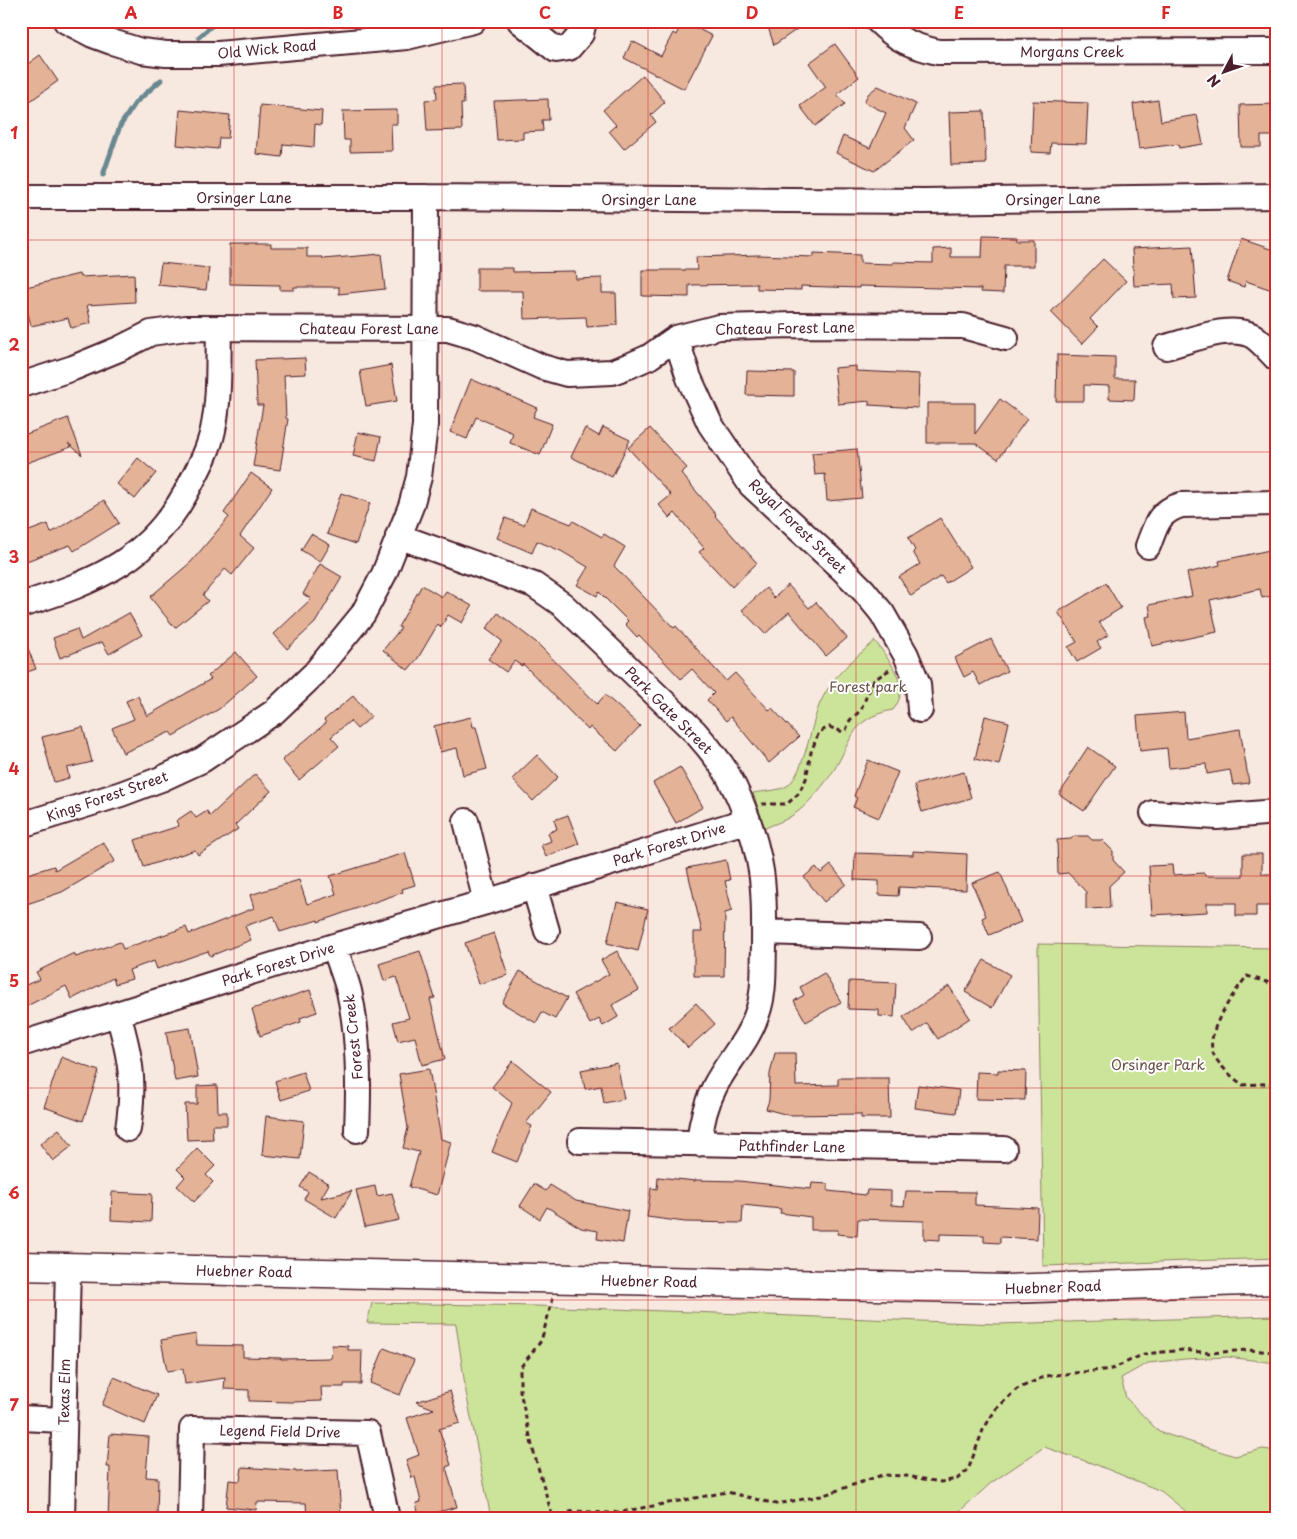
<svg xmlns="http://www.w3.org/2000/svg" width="1297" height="1539" font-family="'Playpen Sans',sans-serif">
  <rect width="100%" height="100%" fill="#f7e8e0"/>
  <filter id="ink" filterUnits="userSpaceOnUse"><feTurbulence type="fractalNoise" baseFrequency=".02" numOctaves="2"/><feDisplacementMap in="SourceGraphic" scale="10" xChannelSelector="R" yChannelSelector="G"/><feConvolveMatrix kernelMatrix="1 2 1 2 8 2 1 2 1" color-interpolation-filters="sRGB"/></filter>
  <g filter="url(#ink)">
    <!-- green -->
    <path fill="#cce499" stroke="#8b8262" d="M875 641C886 656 903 676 900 696 899 701 896 706 893 710 848 718 852 745 830 776 821 788 806 807 793 815 785 821 774 824 765 828L753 793C763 791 779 791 787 786 805 773 811 722 821 701 834 674 853 660 875 641Z
      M1038 944 1276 948V1258L1043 1266Z
      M372 1303 536 1306 998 1324 1276 1316V1363L1228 1357 1185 1359 1148 1363 1121 1378 1126 1398 1159 1432 1235 1456 1263 1449 1276 1451V1518H1194L1161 1491 1097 1465 1044 1447 991 1483 952 1518H491L466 1392 456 1324 367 1323Z"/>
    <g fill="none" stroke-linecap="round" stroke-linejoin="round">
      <!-- stream -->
      <path stroke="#698890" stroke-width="5" d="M199 37 217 21
        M103 175 120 126 136 102 161 80"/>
    </g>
    <!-- building -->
    <path fill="#e4b296" stroke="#4a1f2b" d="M683 21 712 36 684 89 624 58 632 41 661 56 673 33 676 35Z
      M766 21H809L774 45Z
      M835 44 859 77 837 94 845 104 815 126 800 106 826 87 809 63Z
      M40 55 58 81 29 102 21 92V69Z
      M643 75 665 102 651 115 656 122 624 149 609 131 616 125 603 110Z
      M463 84 464 104H461L462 130 427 131 425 100 437 99 436 85Z
      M878 86 916 104 905 128 914 140 874 171 836 153 843 136 870 148 886 113 864 102 868 94Z
      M548 99 549 120H542L543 131 523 132V139L497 140 494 101Z
      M1158 100 1161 121 1197 115 1203 144 1179 148 1178 144 1139 149 1133 104Z
      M1033 101 1088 103 1086 144 1051 143 1050 153 1031 152Z
      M1276 104V136H1261V147H1241L1240 105Z
      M260 105 322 111 321 125 315 124 314 147 283 144 282 157 256 154Z
      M180 110 230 115 228 138H219L218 149 177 145Z
      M397 110V124H391L392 151 350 152V140H344L343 111Z
      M984 111 986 164 951 165 949 112Z
      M983 236 1017 237V240H1034V266H1004L1003 293 981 292V289L859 286V288L801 286V290L757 289V284L689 285V297L642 296V270H697L696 257 758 255 814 257V253L860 255V263L893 264V262L933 263V249L951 248V257H982Z
      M1241 239 1276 251V279L1272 290 1246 281 1244 287 1227 281Z
      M230 244H271V248H307V257H323V259L381 254 385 289 339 294V287H294V290H280V285L230 284Z
      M1192 246 1196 298 1174 299 1173 284 1134 286 1132 249Z
      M1103 259 1126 281 1090 319 1098 327 1082 344 1051 312Z
      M161 263 209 268 206 290 158 285Z
      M477 268H513V272L575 271 576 279 602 278V293H616L617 325 587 327 586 317 524 319 523 291H477Z
      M79 274 80 277 134 274 135 302 87 305 91 323 71 328 68 318 31 326 22 288Z
      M1057 355 1115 357V379H1135L1134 400 1109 399V386L1084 385V401H1056Z
      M305 358 306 374 284 375 286 418 288 419 280 470 253 466 263 405H257L255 360Z
      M391 365 397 401 366 406 360 371Z
      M856 366V371L919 374 918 408 869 405V401L838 404 834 368Z
      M747 371 794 372V396L746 395Z
      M471 379 537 408 533 417 552 424 540 455 510 443 513 433 476 417 467 439 450 432Z
      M1000 399 1027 419 998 459 975 443H927V403H975V434Z
      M68 418 82 455 68 443 71 447 21 465V436Z
      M603 427 630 440 612 477 571 457 585 428 599 436Z
      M650 428 687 468 681 473 716 515 715 516 757 563 732 587 699 552 704 548 675 513 670 518 659 505 671 495 628 448Z
      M358 432 381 437 376 461 353 456Z
      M857 449 862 498 827 501 825 474 815 475 812 453Z
      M138 458 156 473 135 499 117 484Z
      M251 473 272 488 240 536 254 548 232 575 225 569 203 595 208 601 175 628 150 597 191 562 229 517 224 513Z
      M341 493 370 503 356 544 327 534Z
      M104 500 119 523 74 551 70 545 21 563V534L48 524 51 533Z
      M531 508 571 524 573 521 602 537 604 534 625 547 614 566 674 628 676 626 726 681 735 673 769 710 772 708 799 737 769 763 731 717 726 721 707 700 714 693 692 669 681 679 639 635 637 637 625 624 628 621 599 592 597 596 577 585 588 567 561 551 537 541 532 553 497 538 505 518 524 525Z
      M940 518 971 567 946 583 941 576 911 596 899 577 920 564 913 552 915 550 908 538Z
      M311 534 330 545 320 562 301 550Z
      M1274 549 1276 557V595L1262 598 1260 589 1210 600 1217 632 1152 646 1146 617 1151 616 1149 605 1192 596 1187 573 1220 565 1219 561Z
      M320 564 342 577 315 623 287 649 274 634 311 599 303 594Z
      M1106 583 1121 608 1099 622 1108 635 1097 642 1101 648 1077 662 1068 647 1077 642 1058 612Z
      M422 585 442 597 446 591 472 606 462 623 448 615 441 627 438 624 418 658 408 670 383 650 401 628 398 627Z
      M788 585 809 608 816 602 847 638 826 656 789 612 765 634 742 610 766 588 774 598Z
      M129 613 142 635 109 654 102 642 60 658 53 638 77 629 81 640Z
      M498 613 537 643 597 704 605 695 640 726 617 751 590 727 588 730 523 664 522 666 514 661 506 672 488 659 502 641 486 629Z
      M22 633 36 669 21 674V634Z
      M991 639 1007 671 980 685 973 672 964 677 955 658Z
      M236 652 257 676 219 709 173 736 170 732 123 753 112 728 134 719 126 701 138 696 147 716 211 679 208 676Z
      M353 696 371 717 357 729 350 721 331 737 339 746 299 780 282 760 326 723 324 720Z
      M1184 712 1186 738 1240 729 1249 783 1233 785 1230 770 1207 774 1206 764 1169 768 1167 748 1140 751 1137 716Z
      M985 716 1009 722 999 765 975 759Z
      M471 717 473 727H476L487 769 463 775 457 748 440 752 434 726Z
      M83 727 92 762 67 768 69 778 54 782 42 737Z
      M1088 747 1115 766 1084 811 1059 794 1071 777 1069 776Z
      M537 755 558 777 533 801 512 779Z
      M868 760 898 772 879 818 853 807 857 798 854 796Z
      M680 767 703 807 676 823 653 783Z
      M964 772 971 798 922 812 914 785Z
      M255 774 271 791 235 825 238 829 198 855 195 850 144 867 135 840 179 826 176 821 191 811 196 818 207 811 210 816Z
      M568 815 579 844 546 857 541 845 551 841 548 833 557 829 554 820Z
      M1074 836H1088L1092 840H1102L1113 851V860L1124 872 1109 886 1110 908 1086 909V892L1068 873 1058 874 1057 840 1071 839Z
      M103 842 115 861 62 892 21 906V876L54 866 55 870Z
      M913 851 967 854 966 890 899 887 898 896 879 895V881L854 880 855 853 913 855Z
      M405 853 415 885 402 889 403 892 318 922V920L280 932 274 916 245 926 251 940 210 956 208 951 157 969 154 961 129 970 132 979 115 984 113 978 72 999 66 986 21 1009V987L40 979 36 972 74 953 76 957 120 942 123 949 186 927 189 934 254 908 250 895 299 880 307 904 336 894 330 876Z
      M1243 854H1262V874H1276V906H1256V916H1236V903H1207V912L1152 915 1149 866 1172 865 1173 875 1204 873 1205 876H1243Z
      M726 860 730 880 725 881 732 911 725 913 724 976H694V932H702L687 868Z
      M831 865 846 884 824 902 804 877 816 867 821 873Z
      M1000 872 1021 922 989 935 982 918 986 916 972 883Z
      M617 902 648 909 638 951 607 943Z
      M494 933 508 975 479 984 465 943Z
      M420 951 435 998 430 999 445 1059 422 1065 415 1037 398 1041 393 1022 409 1018 396 977 384 981 379 964Z
      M617 951 639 990 612 1005 618 1017 603 1026 599 1019 590 1024 573 994 609 974 601 960Z
      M984 960 1010 975 992 1008 965 992Z
      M520 971 567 998 555 1019 542 1012 536 1023 502 1003Z
      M824 973 841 1002 806 1022 794 1001 804 995 800 987Z
      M849 981 896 983 894 1017 879 1016V1010L848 1009Z
      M949 986 970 1018 938 1039 927 1023 913 1033 903 1017Z
      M310 990 317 1012 300 1018 301 1022 260 1036 252 1009Z
      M696 1003 715 1024 688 1048 669 1028Z
      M190 1028 198 1077 175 1081 166 1032Z
      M775 1053H795L796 1086 838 1085V1078H889L890 1118H861V1114L788 1115 766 1109 769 1100 770 1074Z
      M61 1057 99 1071 83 1121 44 1107Z
      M513 1061 551 1092 526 1123 532 1126 517 1162 492 1152 512 1103 492 1087Z
      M617 1063 624 1099 604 1103 601 1086 585 1089 581 1070Z
      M429 1069 441 1139 451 1142 437 1195 409 1187 419 1152 403 1148 408 1128 399 1074Z
      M998 1070 1026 1071 1025 1100 976 1099 977 1072 998 1073Z
      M303 1072 309 1091 281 1100 275 1081Z
      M217 1085 218 1112H227V1125H212L213 1139 187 1140 185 1104H197V1086Z
      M918 1085 959 1090 956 1113 915 1108Z
      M266 1116 304 1121 300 1159 262 1155Z
      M59 1129 72 1146 53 1161 40 1144Z
      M197 1148 215 1166 206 1175 213 1182 194 1202 177 1186 185 1177 177 1169Z
      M309 1172 329 1184 321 1198 352 1191 336 1218 304 1199 308 1192 300 1187Z
      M658 1177 695 1181V1180L739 1181 811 1189 812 1183 828 1184V1191L866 1195 867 1190 891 1191V1205L904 1206 906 1191 975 1192V1205L1038 1208 1037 1239 1000 1237V1243L984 1242V1235L940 1234V1240L924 1239V1221L858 1219 857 1236 837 1234 838 1230H811V1217L780 1213 781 1209 743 1205 742 1223 685 1222 647 1217 651 1188 657 1189Z
      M534 1184 546 1191 550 1185 576 1201 628 1211 623 1243 597 1239 598 1231 581 1228 547 1207 540 1219 520 1206Z
      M375 1186 377 1196 392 1193 399 1220 365 1227 356 1190Z
      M112 1192 152 1194 151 1222 111 1220Z
      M196 1334 197 1345 243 1346V1357L281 1358V1359L331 1358 332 1345 348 1346V1350H362L361 1384H344V1387H321L322 1401 292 1402 249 1401V1390L224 1389 225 1378 185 1384 183 1369 167 1371 161 1340Z
      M384 1348 414 1360 400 1395 370 1383Z
      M114 1377 157 1395 145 1424 102 1405Z
      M450 1391 460 1423 439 1429 451 1465 446 1467 457 1507 419 1517 416 1503 421 1502 415 1477 412 1478 406 1460 419 1455 407 1418 434 1409 416 1402Z
      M110 1434 149 1437 146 1477 158 1478 157 1518H108L110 1467H107Z
      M242 1467 296 1471V1472L338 1470 341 1518H307L306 1503 257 1502 256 1510 226 1507 229 1480 240 1481Z"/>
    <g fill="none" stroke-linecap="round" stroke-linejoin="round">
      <!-- minor casing -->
      <g stroke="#4a1f2b" stroke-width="28">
        <path id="minor" d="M66 21 93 35 112 42 141 51 166 54H218L407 37 473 21
          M520 21 556 50 569 48 581 34 584 21
          M878 21C897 40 912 46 938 52L1276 51
          M21 197H426L925 201 1276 196
          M676 338 689 378 710 424 751 485 843 570 864 591 882 613 906 655 918 684 920 710
          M1166 347C1190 341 1230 323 1253 336 1262 342 1269 351 1276 358
          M21 385 73 368 119 349 151 333 186 328 448 329 475 337 542 367 567 374 612 372 631 365 649 357 676 338 719 327 794 325 963 326 1006 338
          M398 536 534 585 563 605 695 732C704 742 713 753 721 764 740 792 756 838 761 871 765 896 764 921 764 946 763 969 765 993 757 1014 748 1041 728 1061 715 1086 705 1105 701 1123 699 1144
          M1148 546C1156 525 1158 512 1181 505L1276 503
          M21 605C98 581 153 559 191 483 200 466 209 449 213 430 220 397 218 362 219 328
          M1153 813 1217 817 1276 812
          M466 821 486 902
          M21 825 121 794 161 779 202 760 274 712 314 674 363 614 384 574 411 506 419 477 425 425 426 197
          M534 886 547 931
          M764 932 919 937
          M334 946C339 961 345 976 349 991 359 1036 359 1083 357 1130
          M118 1014C131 1058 135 1083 128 1129
          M21 1044 334 946 486 902 748 820
          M580 1141 1004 1149
          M21 1418 63 1420
          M62 1518 68 1267
          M190 1518 192 1429 368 1433 387 1518"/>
      </g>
      <!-- major casing -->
      <g stroke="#4a1f2b" stroke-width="31">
        <path id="major" d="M21 1266 1006 1289 1276 1280"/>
      </g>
      <!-- path -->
      <path stroke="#4a1f2b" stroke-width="3" stroke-dasharray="5 4" stroke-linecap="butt" d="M762 804H787L798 794 806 779 811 752 819 732 829 727 843 732 846 730 850 720 860 711 874 680 892 668
        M1276 988 1267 982 1247 976C1234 993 1205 1031 1213 1053 1218 1065 1233 1078 1243 1085L1276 1083
        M553 1298 541 1341 520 1368V1391L533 1450 553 1518
        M563 1518 566 1513 574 1511 607 1513 626 1511 727 1492 776 1504 821 1496 882 1475 906 1476 941 1482 957 1479 968 1470 983 1430 996 1409 1017 1389 1046 1376 1112 1369 1144 1354 1183 1350 1210 1353 1248 1350 1276 1352"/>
      <!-- minor -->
      <use href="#minor" stroke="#fff" stroke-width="24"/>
      <!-- major -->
      <use href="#major" stroke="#fff" stroke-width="28"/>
    </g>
  </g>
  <!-- grid -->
  <path fill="none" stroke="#d62828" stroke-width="1" stroke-opacity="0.55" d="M234 21V1518M442 21V1518M648 21V1518M856 21V1518M1062 21V1518M21 240H1276M21 452H1276M21 664H1276M21 876H1276M21 1088H1276M21 1300H1276"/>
  <g text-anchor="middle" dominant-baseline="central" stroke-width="4" stroke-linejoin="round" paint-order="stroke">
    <!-- street labels -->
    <g font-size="14" fill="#4a1f2b" stroke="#fff">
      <text transform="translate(267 49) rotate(-5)">Old Wick Road</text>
      <text x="1072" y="51">Morgans Creek</text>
      <text x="244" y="197">Orsinger Lane</text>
      <text x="649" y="199">Orsinger Lane</text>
      <text transform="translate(1053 199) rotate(-1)">Orsinger Lane</text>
      <text x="369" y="328">Chateau Forest Lane</text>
      <text transform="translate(785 328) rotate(-1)">Chateau Forest Lane</text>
      <text transform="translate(798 526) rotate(44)">Royal Forest Street</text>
      <text transform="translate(669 710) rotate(45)">Park Gate Street</text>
      <text transform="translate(107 796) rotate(-19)">Kings Forest Street</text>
      <text transform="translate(669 844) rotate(-17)">Park Forest Drive</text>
      <text transform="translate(278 964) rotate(-17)">Park Forest Drive</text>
      <text transform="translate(353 1037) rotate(-96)">Forest Creek</text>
      <text transform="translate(792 1146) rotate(1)">Pathfinder Lane</text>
      <text transform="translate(244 1271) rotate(1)">Huebner Road</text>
      <text transform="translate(649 1281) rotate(1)">Huebner Road</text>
      <text transform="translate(1053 1287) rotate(-2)">Huebner Road</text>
      <text transform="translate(64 1392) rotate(-89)">Texas Elm</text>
      <text transform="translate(280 1431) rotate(1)">Legend Field Drive</text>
    </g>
    <!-- park labels -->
    <g font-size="14" fill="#6a5046" stroke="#fff">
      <text x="868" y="686">Forest park</text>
      <text x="1158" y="1064">Orsinger Park</text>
    </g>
  </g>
  <!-- margin -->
  <rect width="1297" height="1539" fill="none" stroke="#fff" stroke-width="55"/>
  <!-- north arrow -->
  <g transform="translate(1224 72) rotate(229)" stroke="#ffffff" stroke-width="4" paint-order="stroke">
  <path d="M0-4L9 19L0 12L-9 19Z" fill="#4a1f2b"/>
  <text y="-8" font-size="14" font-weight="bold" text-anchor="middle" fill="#4a1f2b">N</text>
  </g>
  <rect x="28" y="28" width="1242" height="1484" fill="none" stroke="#d62828" stroke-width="2"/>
  <g font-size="16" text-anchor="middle" font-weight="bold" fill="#d62828">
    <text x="131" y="19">A</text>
    <text x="338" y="19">B</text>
    <text x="545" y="19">C</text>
    <text x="752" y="19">D</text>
    <text x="959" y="19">E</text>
    <text x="1166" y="19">F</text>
    <text x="14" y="139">1</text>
    <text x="14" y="351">2</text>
    <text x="14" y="563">3</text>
    <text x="14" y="775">4</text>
    <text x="14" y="987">5</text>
    <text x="14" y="1199">6</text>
    <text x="14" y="1411">7</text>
  </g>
</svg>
